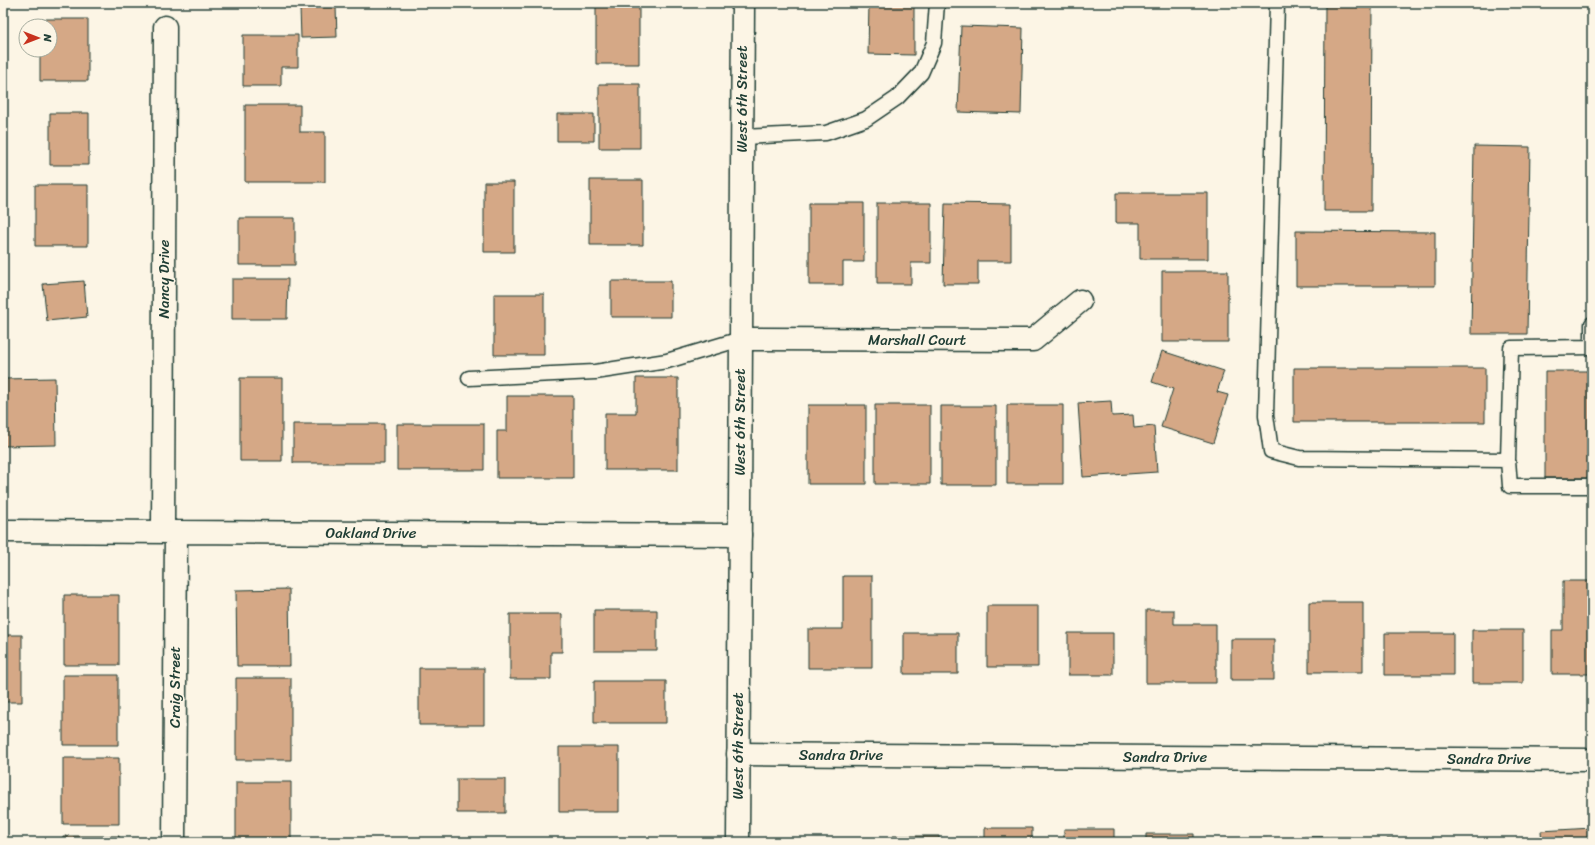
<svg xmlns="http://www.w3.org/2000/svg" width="1595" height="845" font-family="Sriracha,sans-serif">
  <rect width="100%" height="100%" fill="#fcf5e5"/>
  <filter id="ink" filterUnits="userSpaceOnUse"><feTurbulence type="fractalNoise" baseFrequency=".025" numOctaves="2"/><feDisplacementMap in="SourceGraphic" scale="8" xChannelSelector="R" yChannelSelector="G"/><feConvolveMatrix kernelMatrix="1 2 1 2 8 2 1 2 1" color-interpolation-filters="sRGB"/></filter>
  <g filter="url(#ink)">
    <!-- building -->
    <path fill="#d5a886" stroke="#1f3d34" d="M596 3H639V64H596Z
      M869 3H914V55L868 54Z
      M1325 3H1372L1371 211H1324Z
      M336 7 337 37 301 38 300 8Z
      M40 19H88V81H40V50H50V26H40Z
      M961 26 1023 28 1021 114 958 112Z
      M243 35H298V67H281V86H243Z
      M599 84H640V148H599Z
      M245 105H300V132H325V182H245Z
      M50 113H89V165H50Z
      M557 114H594V141H557Z
      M1474 146 1530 147 1527 334H1471Z
      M590 180H643V245H590Z
      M484 182H514V252H484Z
      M35 185H88V246H35Z
      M1116 193H1208V259H1140V223H1116Z
      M809 203H864V262H843V285H809Z
      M877 203H931V263H911V284H877Z
      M945 203 1011 204V261H978V284H943Z
      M239 218H295V265H239Z
      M1296 231 1435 232V286H1296Z
      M1162 271H1228V342H1162Z
      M232 279H288L287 319H232Z
      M84 281 87 317 47 321 43 284Z
      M611 281H671V317H611Z
      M494 294H544V355H494Z
      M1162 351 1224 371 1217 392 1228 395 1213 443 1161 427 1173 389 1152 382Z
      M1294 368H1485V422H1294Z
      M1545 371H1592V478H1545Z
      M55 378 56 445 3 446V379Z
      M240 378H282V461H240Z
      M636 378H678V470H605V413H636Z
      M507 396H573V478H497V431H507Z
      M1111 401 1112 416 1133 415 1134 428 1154 426 1157 472 1083 477 1078 403Z
      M808 405H866V484H808Z
      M875 405H930V484H875Z
      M1007 405H1063V484H1007Z
      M941 406H996V485H941Z
      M293 424H384V463H293Z
      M397 424H484V470H397Z
      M843 576H872V668H808V629H843Z
      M1563 581H1592V674H1552V630H1563Z
      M289 589 290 666H237L236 590Z
      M64 595H119V665H64Z
      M1309 602H1363V672H1309Z
      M987 606H1038V667H987Z
      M594 610H657V651H594Z
      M1146 610H1174V624H1216V683H1146Z
      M510 614H562V652H551V679H510Z
      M1472 630H1523V683H1472Z
      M904 633H958V674H904Z
      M1068 633H1113V675H1068Z
      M1385 633H1453V675H1385Z
      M3 635H22V702H3Z
      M1231 639H1274V680H1231Z
      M419 668H484V725H419Z
      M63 675H118V745H63Z
      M236 678H291V760H236Z
      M594 681H666V723H594Z
      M559 747H619V812H559Z
      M63 758H119V824H63Z
      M457 779H505V813H457Z
      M236 782H291V842H236Z
      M985 828H1032V842H985Z
      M1592 828V842H1542L1541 831Z
      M1064 829H1114V842H1064Z
      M1146 834H1194V842H1146Z
      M63 836H119V842H63Z
      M893 836H939V842H893Z
      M1304 837H1350V842H1304Z
      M581 839H637V842H581Z
      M1225 839H1267V842H1225Z
      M1387 839H1432V842H1387Z"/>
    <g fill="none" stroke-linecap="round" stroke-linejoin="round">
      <!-- lane casing -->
      <g stroke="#1f3d34" stroke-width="17">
        <path id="lane" d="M1277 3 1266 415 1271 451 1299 458 1508 460 1511 348 1592 347
          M742 137 826 133 866 119 897 98 921 73 934 43 937 3
          M1592 347V324
          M469 378 595 372 667 361 741 339
          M1508 460 1510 486H1592"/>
      </g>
      <!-- street casing -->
      <g stroke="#1f3d34" stroke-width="25">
        <path id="street" d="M741 339 1033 340 1080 301
          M3 531 740 535
          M163 532 165 27
          M738 754 1592 760
          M174 842 176 532"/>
      </g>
      <!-- secondary casing -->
      <g stroke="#1f3d34" stroke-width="25">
        <path id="secondary" d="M738 842 743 3"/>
      </g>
      <!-- lane -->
      <use href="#lane" stroke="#fcf5e5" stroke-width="14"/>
      <!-- street -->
      <use href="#street" stroke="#fcf5e5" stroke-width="22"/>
      <!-- secondary -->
      <use href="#secondary" stroke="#fcf5e5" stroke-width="22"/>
    </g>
  </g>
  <g text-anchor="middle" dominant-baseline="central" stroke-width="3" stroke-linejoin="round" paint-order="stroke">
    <!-- street labels -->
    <g font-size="15" fill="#1f3d34" stroke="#fcf5e5">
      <text transform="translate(742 99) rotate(-90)">West 6th Street</text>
      <text transform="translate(164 279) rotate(-90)">Nancy Drive</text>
      <text x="917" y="340">Marshall Court</text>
      <text transform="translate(740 422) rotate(-90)">West 6th Street</text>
      <text x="371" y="533">Oakland Drive</text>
      <text transform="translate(175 687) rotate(-90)">Craig Street</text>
      <text transform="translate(738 746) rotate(-90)">West 6th Street</text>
      <text x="841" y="755">Sandra Drive</text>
      <text x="1165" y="757">Sandra Drive</text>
      <text x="1489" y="759">Sandra Drive</text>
    </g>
  </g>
  <!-- margin -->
  <rect width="1595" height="845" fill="none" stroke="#fcf5e5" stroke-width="16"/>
  <rect x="8" y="8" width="1579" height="829" fill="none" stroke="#1f3d34" stroke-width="1.5" filter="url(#ink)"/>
  <!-- north arrow -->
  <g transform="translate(38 38) rotate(90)"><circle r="19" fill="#fcf5e5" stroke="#a4ab9e"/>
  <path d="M0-3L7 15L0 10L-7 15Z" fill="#c8321e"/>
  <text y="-6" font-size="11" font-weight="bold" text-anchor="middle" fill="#1f3d34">N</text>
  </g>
</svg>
